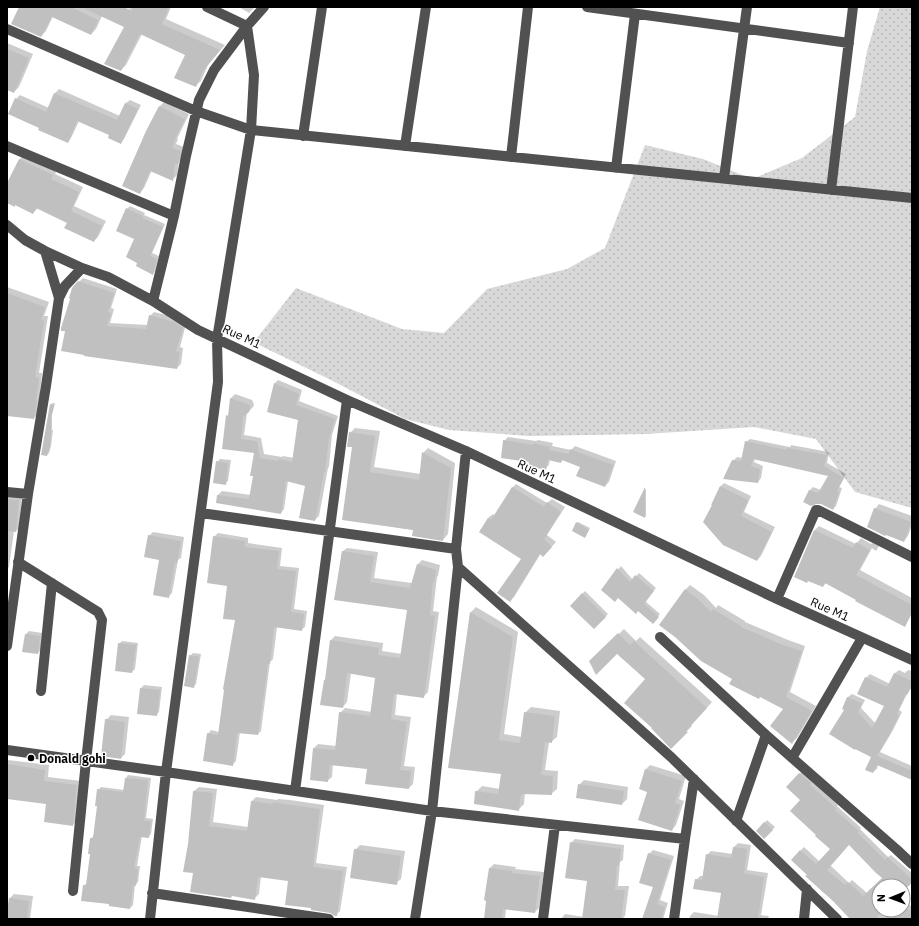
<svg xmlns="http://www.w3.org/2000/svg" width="919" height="926" font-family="'IBM Plex Sans',sans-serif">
  <defs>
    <pattern id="grass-dots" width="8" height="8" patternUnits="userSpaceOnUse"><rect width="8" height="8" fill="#d8d8d8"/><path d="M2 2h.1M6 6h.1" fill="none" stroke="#b8b8b8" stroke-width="1.8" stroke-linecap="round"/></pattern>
  </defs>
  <rect width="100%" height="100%" fill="#fff"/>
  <!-- grass -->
  <path fill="url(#grass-dots)" d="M880 7H912V508L855 492 816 439 754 427 646 434 529 436 449 430 405 419 333 381 259 345 257 338 296 288 402 329 444 333 487 289 567 269 605 248 645 145 703 159 752 179 802 158 855 117 867 51Z"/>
  <!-- shadow -->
  <path fill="#0003" fill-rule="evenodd" d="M20 7H121L136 12 126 7H171L166 19 225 45 208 65 201 81 195 86 186 55 142 34 126 65 121 70 125 27 102 16 96 29 91 34 53 16 46 31 41 36Z
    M239 7H255L249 13Z
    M7 43 33 54 19 87 14 92 7 89Z
    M59 89 120 116 126 103 130 100 141 105 124 139 120 143 111 135 79 121 71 138 68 142 40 127 16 99 20 95 49 108 55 93Z
    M164 102 189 114 177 139H178L176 144 184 147 182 158 179 162 177 175 173 179 152 170 144 188 140 193 147 131 160 106Z
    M24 155 57 170 55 174 83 187 74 206 106 221 98 237 94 241 68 222 38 208 33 213 16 204 7 202V185L20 159Z
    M130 206 145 213 144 215 165 224 152 253 159 256 155 271 153 274 136 239 127 209Z
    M83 278 117 289 111 308 114 309 110 323 148 325 150 316 154 312 178 318 186 324 180 347 183 348 181 364 177 368 85 355 73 288Z
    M7 287 49 302 44 316H48L39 373H42L38 414 34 418 7 415Z
    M278 380 302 390 299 401 338 416 332 435 329 467 328 468 319 516 315 520 306 485 288 481 284 509 281 513 217 502 218 495 222 491 251 495 254 475 255 452 223 448 227 416 230 414 231 398 235 394 252 400 253 402 254 405 253 407 247 413 244 435 261 438 264 454 282 457 283 456 294 458 299 419 274 384Z
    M53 403H55L52 415V430H53L51 446 49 453 47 455 50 405Z
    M355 428 380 431 374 467 421 474 423 453 428 448 455 463 448 534 443 540 414 530 343 519 353 447 350 433Z
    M508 437 536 441 538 440 553 443 552 446 571 450 575 446 616 461 609 482 605 486 581 466 563 460 561 462 550 459 549 465 545 469 530 461 504 441Z
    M750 439 790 447 791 445 829 452 827 463 846 474 839 487 842 488 836 506 833 509 821 503 805 502 810 490 813 487 821 490 829 475 755 459 754 462 763 466 761 478 758 482 733 461 737 457 743 458 746 442Z
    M220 459 231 460 228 481 225 484 217 462Z
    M724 483 751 496 744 512 775 527 761 556 757 560 713 505 720 487Z
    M516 484 547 503 552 499 565 507 547 535 556 542 547 552 541 553 514 597 510 601 523 559 480 532 488 518 493 514 495 516 512 488Z
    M646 488V516L645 517 634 512Z
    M7 495 22 497 19 528 16 531H14L9 567 7 569Z
    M879 504 912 516V525L908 536 904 541 875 509Z
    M578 522 590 528 586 535 577 523Z
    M819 526 856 544 861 538 871 544 872 543 879 546 876 551 872 548 860 570 912 598V613L908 621 904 625 826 583 823 586 795 576 815 530Z
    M153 532 184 537 181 558 178 560 172 593 168 597 160 559 149 536Z
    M218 533 248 538V543L282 548 280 566 299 568 294 609 307 611 305 627 301 630 277 627 273 659 270 662 261 731 258 734 240 732 236 761 232 765 208 734 211 730 219 732 236 619 228 586 214 537Z
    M347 548 378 552 374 578 412 583 418 564 422 560 440 565 438 576 437 577 433 611 439 612 428 692 424 696 397 693 395 715 411 717 404 766 415 767 413 784 409 788 368 768 333 764 332 777 327 781 314 748 318 744 337 746 340 713 345 708 372 712 376 677 351 673 347 702 343 707 324 680 326 679 331 640 335 636 383 643 382 651 402 654 408 609 335 599 342 552Z
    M621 566 633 580 639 573 656 588 645 601 660 614 655 620 618 597 602 590Z
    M690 585 704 595 716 608 718 605 745 621V622L788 640 805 646 790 692 816 706 797 738 792 742 784 709 733 678 685 590Z
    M585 591 608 614 594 628 571 606Z
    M476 607 518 632 504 734 522 737 525 713 531 707 560 711 557 737 551 742H549L545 770 558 771 557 789 551 794 525 793 524 804 519 809 476 792 482 786 500 789 503 773 449 767 471 612Z
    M624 629 636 641 640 637 712 702 691 725 692 726 671 747 646 679 617 653 590 662Z
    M29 631 42 633 41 650 38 653 23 651 26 634Z
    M122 641 138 643 135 669 132 672 119 644Z
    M193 653 201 654 196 684 193 687 190 656Z
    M899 670 905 673 908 670 912 671V687L907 694 899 710 902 712 893 730 880 752 912 766V779L878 765 877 769 873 772 872 757 845 710 843 709 848 697 852 694 865 700 861 708 876 724 885 706 859 693 866 678 870 674 890 684 895 673Z
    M144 685 162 687 159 712 156 715 138 713 141 688Z
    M111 715 129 717 125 754 121 758 106 720Z
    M8 760 49 765 48 777 81 781 77 820 73 825 47 803 7 798V761Z
    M650 765 686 776 679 799 684 801 676 825 672 830 649 791 646 769Z
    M803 770 838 805 837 806 861 828 860 829 888 857 891 855 912 873V882L903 892V886H879V910H903V898L912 907V919H851L808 875 792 860 804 847 820 862 831 849 817 835 802 800 788 787ZM849 843 883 878 867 893 852 880 849 883 830 865Z
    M128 775 151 778 146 818 153 819 151 834 148 837 142 836 137 866H140L138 882 135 885 133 905 130 908 110 903 84 886 87 883 91 853V839L94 835 98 805V790L101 787 124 790 126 778Z
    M584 780 628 787 627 799 622 804 579 785Z
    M199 787 217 789 213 822 248 827 252 801 256 797 277 800 278 799 290 800 324 805 316 863 347 867 340 911 336 915 289 880 261 876 259 894 254 899 194 872 189 844 194 791Z
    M767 820 775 827 764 838 757 831Z
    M575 839 624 845 623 860 620 862 618 886H629L625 916 622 919H561L565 914 584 917 588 880 571 843Z
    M738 843 751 845 747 870 768 873 761 915 769 916 768 919H689L690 916 694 912 719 916 722 892 696 880 700 876H704L707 855 711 851 733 854 734 847Z
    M360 845 405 851 401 879 396 883 355 850Z
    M653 850 674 856 660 900 668 903 663 919H643L654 886 649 854Z
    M494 864 516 867 515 869 544 872 539 908 535 912 506 909 505 919H485L490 868Z
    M14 894 33 896 30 919H7L10 898Z"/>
  <!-- building -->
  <path fill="#c0c0c0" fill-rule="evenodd" d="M19 7H71L98 20 91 35 52 17 41 37 11 24Z
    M81 7H123L131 10 132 7H169L162 24 220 50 203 71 196 87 174 78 185 55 140 34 121 71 104 64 124 27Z
    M7 49 29 58 14 93 7 90Z
    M54 93 117 120 125 103 138 109 121 144 108 138 109 135 77 121 68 143 38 130 39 128 8 114 15 98 46 112Z
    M159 106 185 119 173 143H174L172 148 181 151 178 164 175 163 173 181 150 171 140 194 122 186 146 131Z
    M19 159 53 175 51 179 79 192 71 211 102 226 94 242 64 228 67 223 36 208 33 214 15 205V207L7 203V183Z
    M126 208 143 216 142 218 163 227 150 256 157 259 153 275 136 266 137 263 126 257 134 239 116 231Z
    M78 281 114 293 108 312 111 313 107 326 146 329 149 315 174 322 183 328 176 351 180 352 177 369 84 356V355L61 351 65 331H61V328L70 299 69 298 72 288Z
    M7 293 45 307 41 320 44 321 35 377 39 378 36 401H37L34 419 7 416Z
    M274 383 299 394 296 405 335 419 329 439 325 472H324L315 521 299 518 305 486 286 481 281 514 216 503 217 495 249 499 253 476H250L254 453 222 449 226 415 228 416 230 398 248 404 250 406V409L249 412 243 417 241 439 256 441H257L260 458 278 461 279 459 292 462 298 420 267 412Z
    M50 404 54 405 51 418V431L50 446 47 456 41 455Z
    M349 432 375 436 370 472 419 480 422 452 451 468 443 541 412 536 413 530 342 520 352 447H347Z
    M503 440 533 445V443L550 447 549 450 569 454 570 449 613 465 605 487 576 476 580 467 562 460 561 463 548 460 546 470 528 466 529 462 501 458Z
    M745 441 787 450V448L827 455 824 466 844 478 837 491 839 492 833 510 821 504H816L811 506 803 502 809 490 818 493 828 476 753 459 751 466 760 469 758 483 723 479 732 460 741 461Z
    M216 461 228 463 226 485 213 483Z
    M720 486 748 500 741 516 772 532 757 561 723 545 703 522 712 505H711Z
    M512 487 544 507 547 502 561 512 544 539 552 547 543 557 540 554 510 602 497 593 521 559 479 532 488 518 491 520Z
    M645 487V518L633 512Z
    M7 499 19 500 16 532 7 531Z
    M874 508 911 522 904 542 886 535 885 536 867 527Z
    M576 522 589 530 585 538 572 531Z
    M814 530 853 548 856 542 870 550 856 575 912 605V612L905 627 855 601 856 600 825 583 823 587 808 581 807 583 794 577Z
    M148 535 181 541 177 563 175 562 169 598 153 595 159 560 144 557Z
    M213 536 245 541V547L279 551 277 569 296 571 291 612 304 614 302 631 274 627 270 664H268L258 735 237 733 233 766 203 761 207 733 218 735 224 690 223 689 235 620 223 619 227 586 207 583Z
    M342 551 374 556 370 582 410 588 417 564 436 570 434 582 433 581 430 615 435 616 424 698 394 694 391 719 407 722 400 770 411 771 409 789 365 784 367 769 330 765 328 782 310 780 313 748 335 750 339 712 370 716 375 678 347 673 343 708 320 705 324 680H325L330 640 379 648 378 655 400 658 407 610 334 600Z
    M617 568 630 582 635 575 654 591 644 604 659 617 653 624 638 611 636 614 618 598 615 602 601 590Z
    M685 589 699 600 711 612 713 609 741 626V627L783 645 802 651 786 697 812 711 792 744 770 726 783 709 760 697 759 699 729 684 732 679 701 661 675 637 659 625Z
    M582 593 606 617 594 629 570 606Z
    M470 612 513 637 499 740 520 743 524 712 555 716 552 743 545 742 541 775 553 776 552 795 521 794 519 811 474 804 475 791 498 794 501 774 448 768Z
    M618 633 630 645 634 641 707 708 686 731 688 732 671 749 651 728H652L624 703 645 679 617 654 596 675 589 661Z
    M25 634 40 636 38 654 22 652Z
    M118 643 136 645 132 673 115 671Z
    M189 655 199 657 194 688 184 686Z
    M894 673 912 681V685L907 695 906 694 897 714 899 715 890 734 877 756 912 771V780L877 765 873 773 865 770 871 757 855 749V750L829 734 844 710 842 709 847 697 862 703 858 712 872 728 884 706 857 694 865 677 887 687Z
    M140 688 160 690 157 716 137 714Z
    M105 719 125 722 121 759 101 756Z
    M7 764 45 770 44 781 77 785 73 826 44 822 46 804 7 799Z
    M645 769 682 781 675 803 680 805 672 831 638 820 647 792 639 789Z
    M799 773 811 783 810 785 836 808 835 810 859 831 858 833 885 860 887 857 912 879V882L909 886H879V915L875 919H850L833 901 805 876 807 875 791 860 800 850 816 864 830 849 815 836 816 835 790 811 800 800 786 787ZM849 845 875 872 882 878 863 896 848 882 845 885 827 870Z
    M125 778 148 780 144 821H151L149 838 140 837 134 868 138 869 136 886 133 885 130 909 109 906V904L81 901 83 885H86L90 854H88L90 838H93L97 806H95L97 789 123 792Z
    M578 784 624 791 622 805 576 798Z
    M193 791 213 793 209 826 247 831 251 801 273 804V802L285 804 320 809 313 867 343 871 337 916H335L330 913 311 910V908L285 905 288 881 258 877 255 900 232 896 231 898 190 892 193 873 183 872 188 844Z
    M764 822 773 830 764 839 756 831Z
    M570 842 621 849 619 865H617L615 890H625L621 919H582L587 881 565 878Z
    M733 847 747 849 744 873 764 877 758 919H717L721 893 693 889 695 879 702 880 706 854 731 858Z
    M354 849 401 856 397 885 350 878Z
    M648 853 671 860 657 904 665 907 661 919H642L653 887 639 883Z
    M489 868 512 871V873L540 876 535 913 503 909 502 919H484L486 901 484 900Z
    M9 898 29 901 27 919H7V910Z
    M883 910H909L912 913V919H892Z"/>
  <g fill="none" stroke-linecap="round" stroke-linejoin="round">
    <!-- minor -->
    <path stroke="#515151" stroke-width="10" d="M587 7 849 43
      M7 29 196 111 251 130 912 198
      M303 136 322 7
      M7 146 174 216
      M405 146 426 7
      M511 157 528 7
      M616 168 635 14
      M724 178 747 7
      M831 190 853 7
      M7 225 25 240 45 251 82 268
      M45 251 59 298
      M153 301 174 216 186 156 199 100 214 70 247 26 264 7
      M7 492 28 494
      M201 513 456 549
      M18 562 98 612 102 620 86 761 73 891
      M458 567 671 757 837 919
      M777 599 816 510H818L912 557
      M660 637 766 735 896 849 912 864
      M7 646 28 494 46 386 59 298 65 286 82 268 108 277 153 301 198 330 347 400 466 451 777 599 912 660
      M41 691 52 583
      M7 750 166 772 432 811 685 839
      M792 758 862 638
      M295 791 347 400
      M736 821 766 735
      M152 893 329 919
      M150 919 166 772 218 382 217 339 251 130 254 75 247 26 207 7
      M415 919 432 811 458 567 456 549 466 451
      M543 919 555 825
      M674 919 685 839 694 779
      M804 919 807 889"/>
  </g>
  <!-- markers -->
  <circle fill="#000" stroke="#fff" stroke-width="1.5" cx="31" cy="758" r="4"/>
  <g text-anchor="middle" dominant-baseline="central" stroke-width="3" stroke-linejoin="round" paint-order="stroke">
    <!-- street labels -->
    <g font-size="12" fill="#000" stroke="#fff">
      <text transform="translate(242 336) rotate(25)">Rue M1</text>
      <text transform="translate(537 471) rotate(25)">Rue M1</text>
      <text transform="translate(830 609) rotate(24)">Rue M1</text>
    </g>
    <!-- poi labels -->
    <g font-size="12" font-weight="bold" fill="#000" stroke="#fff" text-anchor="start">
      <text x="39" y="758">Donald gohi</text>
    </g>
  </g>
  <!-- border -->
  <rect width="919" height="926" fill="none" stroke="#000000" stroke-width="16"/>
  <!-- north arrow -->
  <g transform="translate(891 898) rotate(269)"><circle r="19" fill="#ffffff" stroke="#999999"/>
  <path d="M0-3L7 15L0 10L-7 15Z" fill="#000000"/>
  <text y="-6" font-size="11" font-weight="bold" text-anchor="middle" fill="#000000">N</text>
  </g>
</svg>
